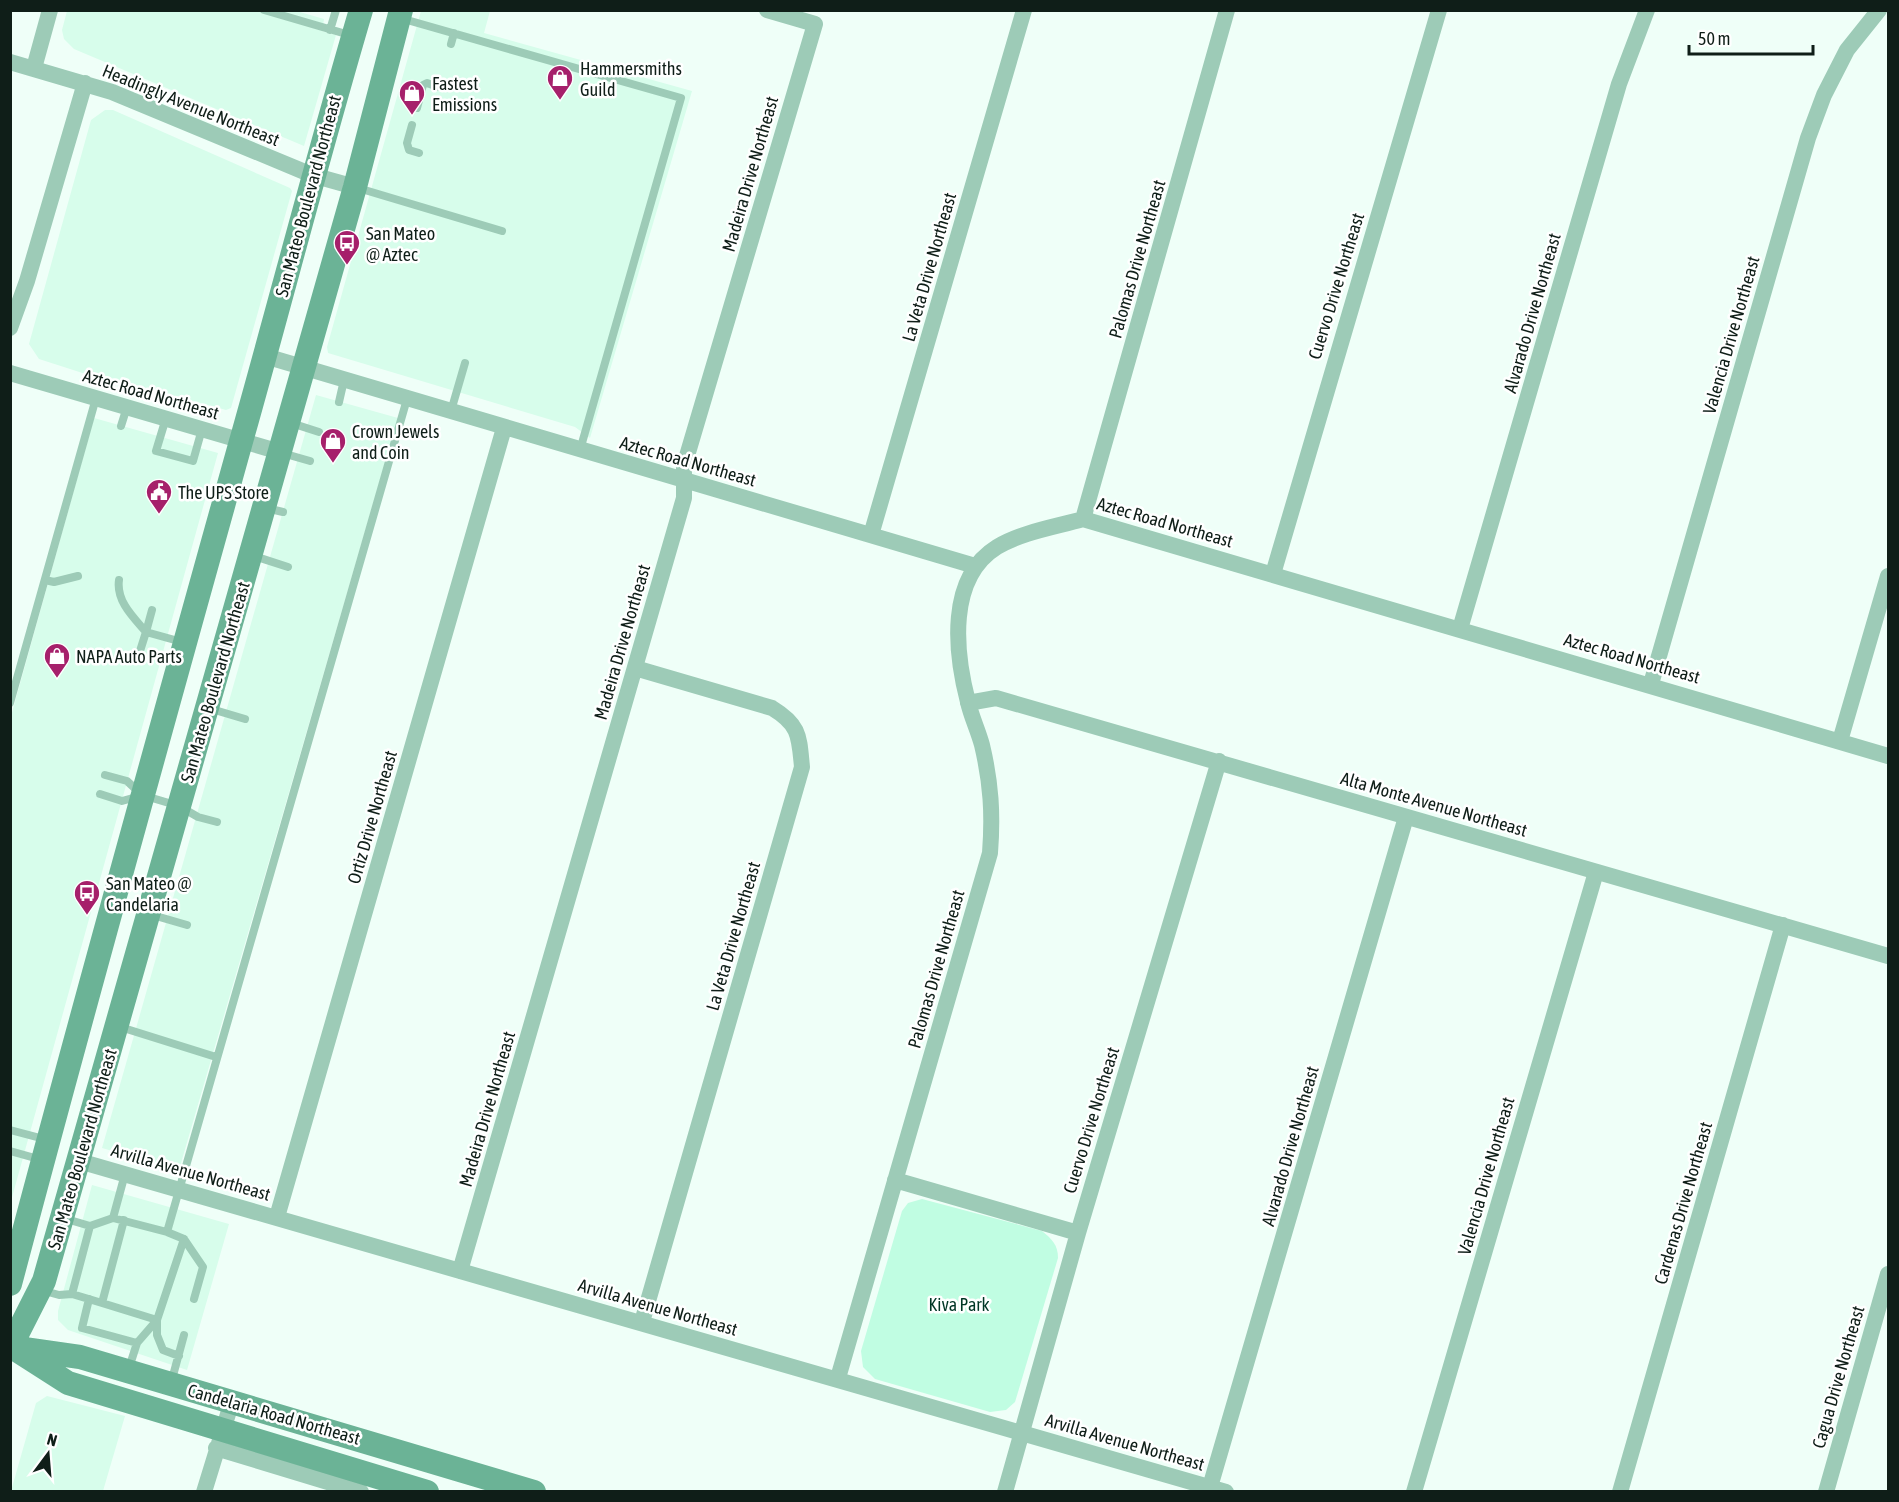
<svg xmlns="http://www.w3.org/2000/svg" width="1899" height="1502" font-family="'Asap Condensed',sans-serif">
  <rect width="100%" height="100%" fill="#effff8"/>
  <!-- built -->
  <path fill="#d7fdeb" d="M293 10 324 19 322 31 336 35 304 146 74 49 64 39 62 30 67 11Z
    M421 11H490L484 33 692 91 590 438 575 427 328 353 327 347Z
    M105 110H113L290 188 292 191 231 408 226 410 107 377 98 378 39 359 29 344 91 120Z
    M316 395 398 418 179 1170 102 1148Z
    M94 418 218 453 11 1201V716Z
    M92 1185 229 1224 187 1370 68 1330 58 1320V1311Z
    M47 1396 125 1416 103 1491H11L36 1403Z"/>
  <!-- green -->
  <path fill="#c0fde2" d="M922 1199 1042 1231C1052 1239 1058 1245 1058 1258L1015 1402 1006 1410 990 1412 875 1379 863 1367 861 1351 902 1211 908 1203Z"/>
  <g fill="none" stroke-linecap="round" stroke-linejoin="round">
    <!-- service -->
    <path stroke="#9dcbb7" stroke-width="8" d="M264 10 353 36
      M400 18 681 98 580 450
      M330 30 336 10
      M451 44 454 33
      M417 108 423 85 427 83 438 87
      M412 125 407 143 409 150 419 153
      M358 188 502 231
      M339 402 344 380
      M451 411 465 363
      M166 418 156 451 193 461 202 429
      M291 423 319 432
      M121 426 127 407
      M282 453 310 461
      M266 508 283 512
      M251 555 288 567
      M45 580 54 582 78 576
      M119 580C116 601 133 617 146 632
      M146 632 152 610
      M140 651 146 632 182 642
      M10 703 96 398
      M208 708 245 719
      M105 775 127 781 142 795 179 806 198 817 217 822
      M100 794 122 801 140 796
      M149 914 187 925
      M117 1026 216 1057
      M10 1130 48 1140
      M10 1151 42 1160
      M113 1218 125 1174
      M90 1226 113 1218 167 1232 407 399
      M184 1239 203 1267 194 1299
      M41 1290 59 1295 72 1294 90 1226 63 1218
      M72 1294 102 1303 124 1220
      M89 1299 82 1328 137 1343 157 1320 184 1239 167 1232
      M102 1303 157 1320V1335L163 1350 179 1356
      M129 1368 137 1343
      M171 1383 184 1335"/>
    <!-- minor -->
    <path stroke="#9dcbb7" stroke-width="16" d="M10 62 112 92 312 175 355 187
      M34 68 50 10
      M10 328 27 281 85 83
      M265 356 975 566
      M10 373 280 452
      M1083 519 1227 10
      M871 535 1024 10
      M1273 574 1439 10
      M1460 629 1619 84 1647 10
      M635 668 772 708C800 725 799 736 802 767L642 1322
      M1651 684 1808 138 1824 95 1847 50 1879 10
      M968 703 996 698 1888 956
      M1840 741 1888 576
      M79 1161 1226 1492
      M895 1180 1078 1233
      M277 1217 504 428
      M460 1271 684 498V466L815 24 767 10
      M838 1378 990 853C993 814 991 783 982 745 978 730 971 716 968 702 955 652 947 578 997 547 1022 532 1055 527 1083 519L1888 756
      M216 1448 361 1492
      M1210 1487 1406 817
      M204 1492 232 1401
      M1005 1492 1078 1233 1219 761
      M1414 1492 1596 872
      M1620 1492 1783 925
      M1826 1492 1888 1274"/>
    <!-- secondary -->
    <path stroke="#6bb396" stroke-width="24" d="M10 1284C84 1004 162 725 240 445 281 300 318 155 361 10
      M10 1347 80 1357 534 1492
      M10 1348 44 1281 355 187 401 10
      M18 1351 68 1383 427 1492"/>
  </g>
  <!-- icons -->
  <defs>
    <g id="shop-pin" transform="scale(1.35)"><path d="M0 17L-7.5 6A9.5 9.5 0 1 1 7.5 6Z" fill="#a6206b" stroke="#fff"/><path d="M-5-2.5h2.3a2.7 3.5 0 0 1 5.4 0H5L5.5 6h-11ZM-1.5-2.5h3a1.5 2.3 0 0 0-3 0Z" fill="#fff"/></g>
    <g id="bus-pin" transform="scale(1.35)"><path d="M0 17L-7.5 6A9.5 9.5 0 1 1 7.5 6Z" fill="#a6206b" stroke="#fff"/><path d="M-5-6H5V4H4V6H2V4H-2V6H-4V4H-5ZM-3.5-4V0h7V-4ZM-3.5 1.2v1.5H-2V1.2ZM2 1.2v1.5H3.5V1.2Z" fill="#fff"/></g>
    <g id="civic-pin" transform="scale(1.35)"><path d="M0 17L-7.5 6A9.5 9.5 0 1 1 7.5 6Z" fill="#a6206b" stroke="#fff"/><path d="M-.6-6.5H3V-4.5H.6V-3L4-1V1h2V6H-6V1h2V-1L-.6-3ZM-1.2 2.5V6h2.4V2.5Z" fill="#fff"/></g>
  </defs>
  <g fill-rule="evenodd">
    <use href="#shop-pin" x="560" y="78"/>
    <use href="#shop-pin" x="412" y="93"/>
    <use href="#bus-pin" x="347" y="243"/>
    <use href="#shop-pin" x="333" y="441"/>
    <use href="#civic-pin" x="159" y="492"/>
    <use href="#shop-pin" x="57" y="656"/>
    <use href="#bus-pin" x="87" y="893"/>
  </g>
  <g text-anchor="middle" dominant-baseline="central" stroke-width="5" stroke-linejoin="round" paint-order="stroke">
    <!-- poi labels -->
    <g font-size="18" fill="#0f1e18" stroke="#fff" text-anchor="start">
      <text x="580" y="68">Hammersmiths<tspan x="580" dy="21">Guild</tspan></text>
      <text x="432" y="83">Fastest<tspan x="432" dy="21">Emissions</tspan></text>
      <text x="366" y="233">San Mateo<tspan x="366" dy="21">@ Aztec</tspan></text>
      <text x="352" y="431">Crown Jewels<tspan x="352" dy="21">and Coin</tspan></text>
      <text x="178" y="492">The UPS Store</text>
      <text x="76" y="656">NAPA Auto Parts</text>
      <text x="106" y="883">San Mateo @<tspan x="106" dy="21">Candelaria</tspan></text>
    </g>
    <!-- street labels -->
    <g font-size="18" fill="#0f1e18" stroke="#fff">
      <text transform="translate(191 105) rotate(22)">Headingly Avenue Northeast</text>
      <text transform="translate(750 174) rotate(-74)">Madeira Drive Northeast</text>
      <text transform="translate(308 196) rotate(-75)">San Mateo Boulevard Northeast</text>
      <text transform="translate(1137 259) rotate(-74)">Palomas Drive Northeast</text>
      <text transform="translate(929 267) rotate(-74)">La Veta Drive Northeast</text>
      <text transform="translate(1336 286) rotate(-73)">Cuervo Drive Northeast</text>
      <text transform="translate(1532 313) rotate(-74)">Alvarado Drive Northeast</text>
      <text transform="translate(1731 335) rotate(-74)">Valencia Drive Northeast</text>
      <text transform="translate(151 394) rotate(16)">Aztec Road Northeast</text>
      <text transform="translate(688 461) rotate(16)">Aztec Road Northeast</text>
      <text transform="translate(1165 522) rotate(16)">Aztec Road Northeast</text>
      <text transform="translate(622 642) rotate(-74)">Madeira Drive Northeast</text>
      <text transform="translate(1632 658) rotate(16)">Aztec Road Northeast</text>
      <text transform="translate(215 682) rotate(-74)">San Mateo Boulevard Northeast</text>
      <text transform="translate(1434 804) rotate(16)">Alta Monte Avenue Northeast</text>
      <text transform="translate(372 817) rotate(-74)">Ortiz Drive Northeast</text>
      <text transform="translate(733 936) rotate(-74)">La Veta Drive Northeast</text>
      <text transform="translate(936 969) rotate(-74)">Palomas Drive Northeast</text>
      <text transform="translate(487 1109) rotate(-74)">Madeira Drive Northeast</text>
      <text transform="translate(1091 1120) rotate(-73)">Cuervo Drive Northeast</text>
      <text transform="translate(1290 1146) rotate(-74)">Alvarado Drive Northeast</text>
      <text transform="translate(82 1149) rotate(-74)">San Mateo Boulevard Northeast</text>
      <text transform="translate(191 1172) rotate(16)">Arvilla Avenue Northeast</text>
      <text transform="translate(1486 1176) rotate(-74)">Valencia Drive Northeast</text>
      <text transform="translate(1683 1203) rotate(-74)">Cardenas Drive Northeast</text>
      <text transform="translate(658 1307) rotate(16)">Arvilla Avenue Northeast</text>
      <text transform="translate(1838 1377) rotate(-74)">Cagua Drive Northeast</text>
      <text transform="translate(274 1414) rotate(16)">Candelaria Road Northeast</text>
      <text transform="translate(1125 1442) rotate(16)">Arvilla Avenue Northeast</text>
    </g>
    <!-- park labels -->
    <g font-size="18" fill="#003625" stroke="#fff">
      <text x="959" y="1304">Kiva Park</text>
    </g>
  </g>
  <!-- border -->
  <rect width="1899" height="1502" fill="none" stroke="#0f1e18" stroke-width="24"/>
  <!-- north arrow -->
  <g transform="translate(48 1454) rotate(16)" stroke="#ffffff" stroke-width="4.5" paint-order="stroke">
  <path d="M0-4.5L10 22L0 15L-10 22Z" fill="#0f1e18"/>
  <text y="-9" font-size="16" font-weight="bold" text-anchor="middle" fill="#0f1e18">N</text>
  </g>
  <!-- scale -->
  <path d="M1689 45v9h124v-9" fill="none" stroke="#0f1e18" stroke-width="3"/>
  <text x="1698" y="45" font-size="18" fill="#0f1e18" stroke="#ffffff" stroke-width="4.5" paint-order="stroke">50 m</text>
</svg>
